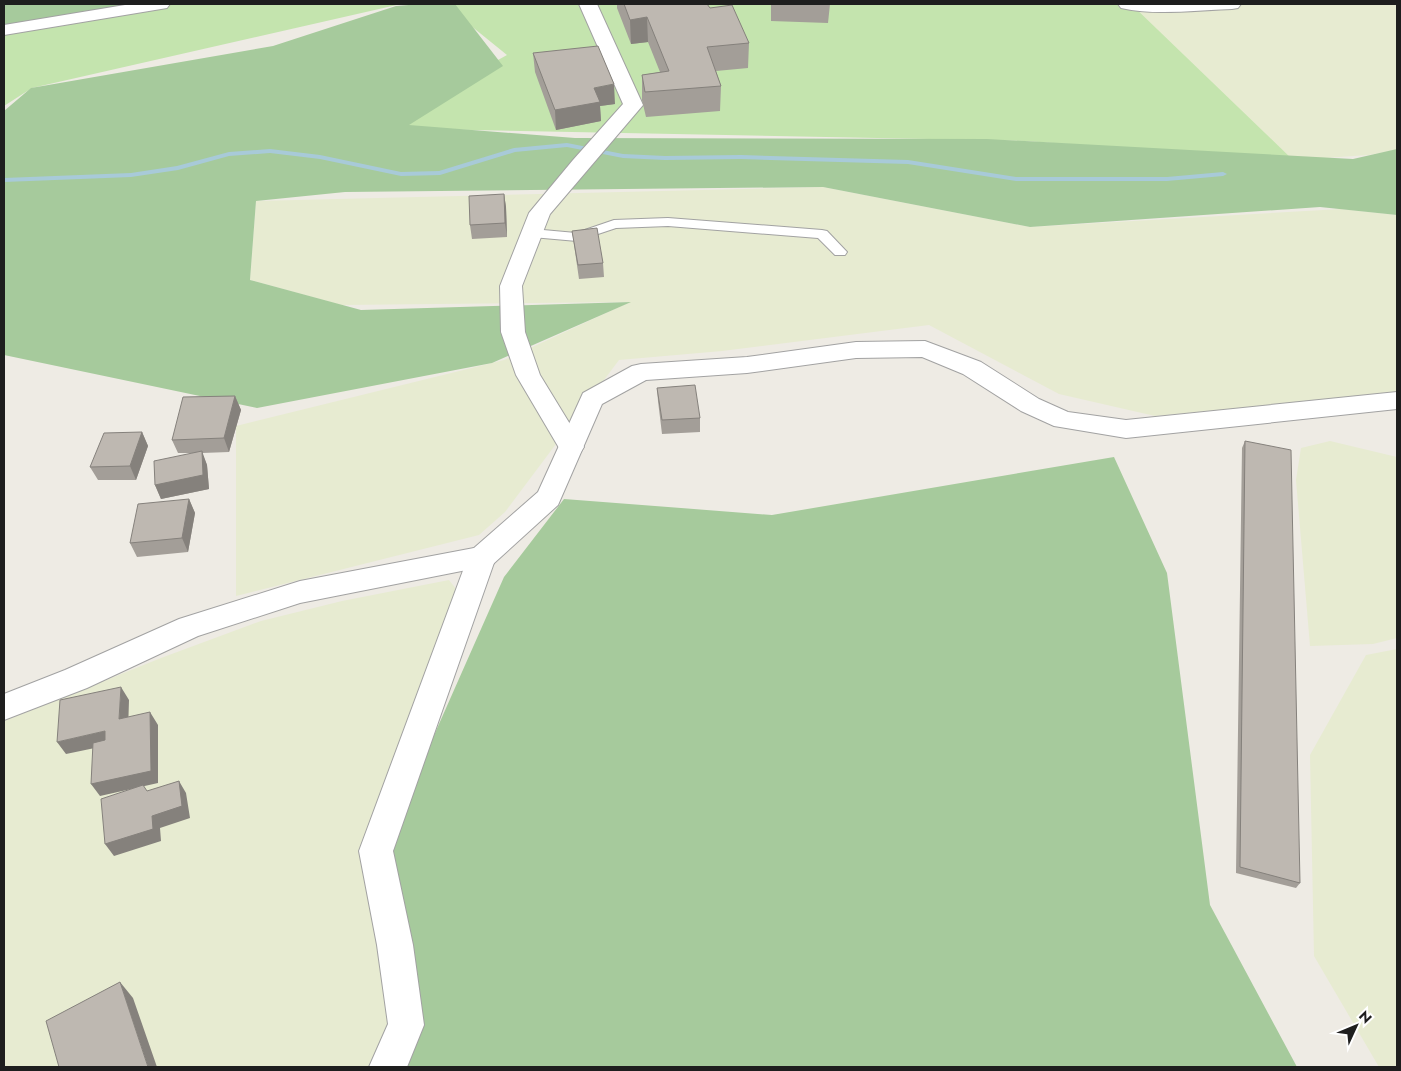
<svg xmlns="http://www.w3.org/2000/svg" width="1401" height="1071" font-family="Jost,sans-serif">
  <rect width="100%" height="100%" fill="#eeebe4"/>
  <!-- farmland -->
  <path fill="#e7ebd1" d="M1207 4H1397V150L1369 155 1293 160 1132 11Z
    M823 187 1030 227 1341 209 1397 215V394L1155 416 1059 394 929 325 722 351 619 360 505 512 479 535 236 596V426L504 360 630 302 341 305 250 280 256 201Z
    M1330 441 1397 457V638L1373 644 1310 646 1296 480 1301 448Z
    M449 580 464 599 378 862 403 1004 370 1067H4V721L161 658 261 621 342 601Z
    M1397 649V1067H1379L1314 956 1310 755 1366 655Z"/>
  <!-- grass -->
  <path fill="#c4e4ae" d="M166 4H401L32 88 4 106V34Z
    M444 4H1131L1293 160 1025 141 375 128 507 55Z"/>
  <!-- forest -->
  <path fill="#a6ca9c" d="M4 4H165L4 34Z
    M421 4H455L503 66 409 125 575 138 987 139 1353 159 1397 149V215L1320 207 1030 227 823 187 345 192 256 201 250 280 361 310 631 302 492 363 257 408 4 355V111L31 88 273 46 396 6Z
    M1114 457 1167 573 1210 905 1297 1067H408L378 862 504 577 564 499 772 515Z"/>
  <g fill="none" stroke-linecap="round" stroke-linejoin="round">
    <!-- stream -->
    <path fill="#a8cad8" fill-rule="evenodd" d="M567 143 623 154 665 156 741 155 908 160 1016 177H1167L1223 172 1227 174 1223 176 1167 181H1016L908 164 741 159 665 160 623 158 567 147 515 152 440 175 401 176 320 159 270 153 229 156 178 170 131 177 4 182V178L131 173 177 166 229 152 270 149 320 155 401 172 439 171 514 148Z"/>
    <!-- service casing -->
    <g stroke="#a2a2a2" stroke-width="2">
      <path id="service" d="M668 218 822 230 827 231 847 252 845 255H835L818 238 668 226 616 228 577 241 532 237 525 233 532 229 576 233 614 220Z"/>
    </g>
    <!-- minor casing -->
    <g stroke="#a2a2a2" stroke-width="2">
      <path id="minor" d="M131 4H170L167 8 161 9 4 35V25Z
        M579 4H597L643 105 550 214 522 286 525 332 540 375 584 447 580 453 571 456 562 453 516 375 501 332 500 286 529 213 573 160 623 104Z
        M1118 4H1241L1238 8 1232 9C1196 10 1156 16 1121 8Z
        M482 546 492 549 496 557 393 851 413 945 424 1025 407 1067H369L388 1024 377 945 359 851 468 557 472 549Z"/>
    </g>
    <!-- tertiary casing -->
    <g stroke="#a2a2a2" stroke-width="2">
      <path id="tertiary" d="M925 341 981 362 1039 399 1068 412 1126 420 1397 392V409L1126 438 1054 426 1021 411 963 374 922 357 856 358 747 373 646 380 602 404 558 505 492 565 300 603 198 636 87 688 4 720V694L65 670 179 619 300 581 474 548 538 492 583 393 632 366 641 364 747 357 856 342Z"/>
    </g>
    <!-- service -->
    <use href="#service" fill="#fff" fill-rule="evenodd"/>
    <!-- minor -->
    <use href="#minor" fill="#fff" fill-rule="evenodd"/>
    <!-- tertiary -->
    <use href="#tertiary" fill="#fff" fill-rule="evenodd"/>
  </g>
  <!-- wall -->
  <path fill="#a39e98" d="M617 4H707L710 8 749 43 748 68 716 71 721 86 720 111 646 117 642 100V75L660 72 648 42 631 44 617 8Z
    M771 4H830L828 23 771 21Z
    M533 53 615 104 600 106 601 121 556 130 535 72Z
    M504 194 506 207 507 237 472 239 470 225Z
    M572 231 603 263 604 277 579 279Z
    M657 388 700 418V432L662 434 658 401Z
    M235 396 241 410 229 452 202 453 207 465 209 489 161 499 155 485 193 453H178L172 440Z
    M142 432 148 446 136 480H98L90 467Z
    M1245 441 1300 883 1296 888 1236 873 1242 448Z
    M189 499 195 513 188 552 137 557 130 543Z"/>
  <!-- shaded-wall -->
  <path fill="#85817c" d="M647 17 648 42 631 44 630 20Z
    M614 84 615 104 600 106 601 121 556 130 555 110 594 88Z
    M504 194 506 207 507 237 505 223Z
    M235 396 241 410 229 452 224 438Z
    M142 432 148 446 136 480 130 466Z
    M202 451 207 465 209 489 161 499 155 485Z
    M189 499 195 513 188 552 182 538Z
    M121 687 129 700 128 732 119 719Z
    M150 712 158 725V783L100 796 91 784Z
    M105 731 114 744 66 754 57 742Z
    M179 781 186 793 190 818 160 828 161 841 114 856 105 844 152 816Z
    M120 982 133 998 157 1067H148Z"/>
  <!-- building -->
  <path fill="#beb8b1" stroke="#85817c" d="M624 4H707L710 8 732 5 749 43 707 47 721 86 645 92 642 75 669 71 647 17 630 20Z
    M598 46 614 84 594 88 600 102 555 110 533 53Z
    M504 194 505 223 470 225 469 196Z
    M597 228 603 263 578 265 572 231Z
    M695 385 700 418 662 420 657 388Z
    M235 396 224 438 172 440 183 397Z
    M142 432 130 466 90 467 104 433Z
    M1245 441 1291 450 1300 883 1240 867Z
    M202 451 203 475 155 485 154 461Z
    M189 499 182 538 130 543 138 504Z
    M121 687 119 719 150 712 151 771 91 784 93 743 105 740V731L57 742 60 700Z
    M179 781 182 806 152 816 153 829 105 844 101 799 143 785 147 791Z
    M120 982 148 1067H59L46 1021Z"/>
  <!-- border -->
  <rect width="1401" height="1071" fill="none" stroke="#1e1e1e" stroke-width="10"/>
  <!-- north arrow -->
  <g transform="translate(1356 1026) rotate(46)" stroke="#ffffff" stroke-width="4" paint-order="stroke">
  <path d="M0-4L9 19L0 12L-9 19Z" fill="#1e1e1e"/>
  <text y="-8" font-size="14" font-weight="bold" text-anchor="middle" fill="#1e1e1e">N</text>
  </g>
</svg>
